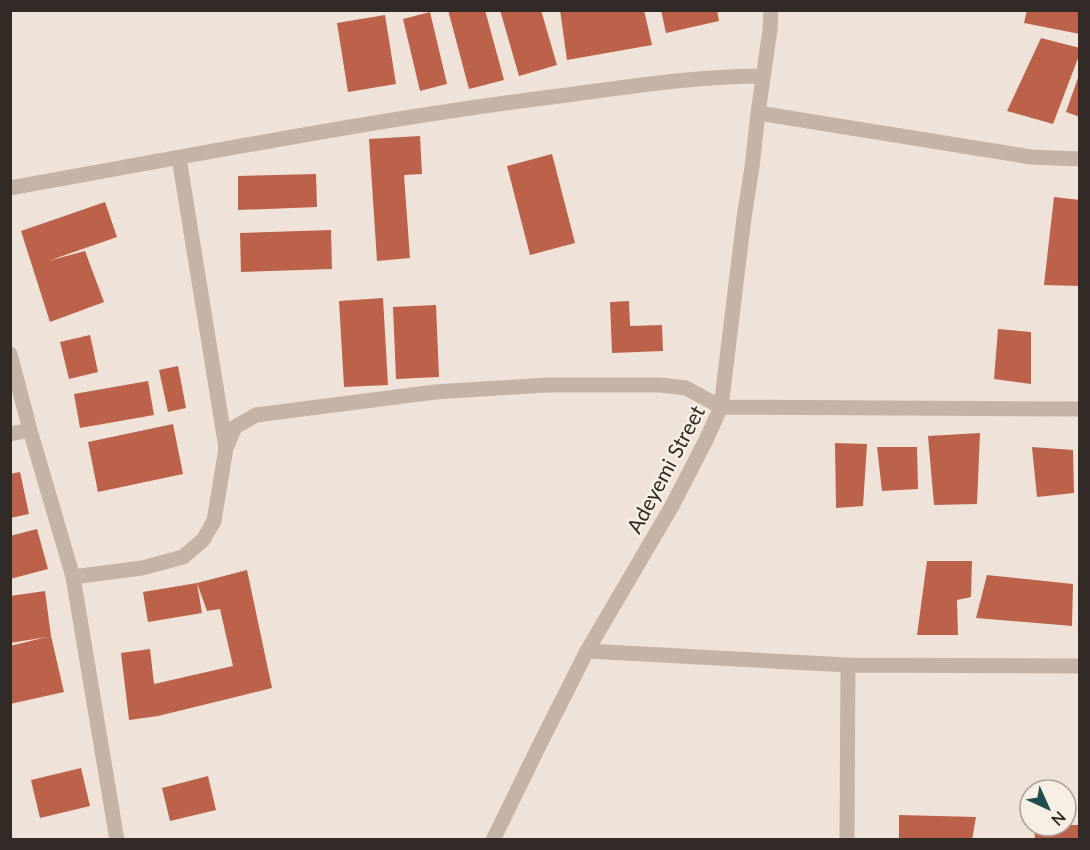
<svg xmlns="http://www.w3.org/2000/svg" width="1090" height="850" font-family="Lato,sans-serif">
  <rect width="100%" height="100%" fill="#efe3d9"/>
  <!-- building -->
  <path fill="#bc614a" d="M448 10H485L504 80 469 89Z
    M500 10H541L557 65 519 76Z
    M560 10H644L652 45 567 60Z
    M661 10H717L719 21 666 33Z
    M1027 10H1080V34L1024 23Z
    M430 12 447 84 420 91 403 19Z
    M385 15 396 84 348 92 337 23Z
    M1041 38 1080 48V53L1053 124 1007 111Z
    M1079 75H1080V117L1066 112Z
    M420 136 422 174 404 175 410 258 377 261 369 139Z
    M552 154 575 243 530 255 507 166Z
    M316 174 317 207 238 210V176Z
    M1054 197 1080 200V286L1044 285Z
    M105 202 117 237 48 261 85 251 104 302 50 322 21 231Z
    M331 230 332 269 241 272 240 233Z
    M383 298 388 385 344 387 339 301Z
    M629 301 630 326 662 325 663 351 612 353 610 302Z
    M436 305 439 377 396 379 393 307Z
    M998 329 1031 332V384L994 379Z
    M90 335 98 372 69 379 60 342Z
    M178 366 186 408 168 412 159 370Z
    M148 381 154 415 80 428 74 394Z
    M173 424 183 474 98 492 88 442Z
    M980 433 977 504 934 505 928 436Z
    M835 443 867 444 863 506 836 508Z
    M877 447H917L918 489 882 491Z
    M1032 447 1073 450 1074 493 1037 497Z
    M20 472 29 514 10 518V474Z
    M37 529 48 569 10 579V536Z
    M927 561H972L971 597 957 600 958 635H917Z
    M247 570 272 688 158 716 129 720 121 653 150 649 154 684 233 666 220 609 207 611 197 583Z
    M987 575 1073 584 1072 626 976 618Z
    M197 583 202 613 148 622 143 592Z
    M45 591 51 636 64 692 10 704V646L47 637 10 643V596Z
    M81 768 90 806 40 818 31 780Z
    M208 776 216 810 170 821 162 788Z
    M899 815 976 817 972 840H899Z
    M1066 825H1080V840H1035L1034 826Z"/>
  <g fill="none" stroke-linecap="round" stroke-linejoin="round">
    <!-- street -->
    <path stroke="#c5b3a6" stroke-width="15" d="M758 113 1031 157 1080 159
      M179 158 226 448
      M10 188C190 156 370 120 551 97 622 88 692 76 763 76
      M10 354 30 430 73 577 117 840
      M10 434 30 430
      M73 577 142 568 183 557 203 540 214 521 226 448 235 427 256 415 435 392 547 385H660L686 388 721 407 1080 409
      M587 651 848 665 1080 666
      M493 840 538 748 587 651 672 506 706 440 721 407 744 218 752 167 758 113 770 30 771 10
      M847 840 848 665"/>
  </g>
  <g text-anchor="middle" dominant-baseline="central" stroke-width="5" stroke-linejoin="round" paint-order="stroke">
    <!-- street labels -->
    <g font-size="21" fill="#322a26" stroke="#f7eee4">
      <text transform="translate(665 469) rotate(-62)">Adeyemi Street</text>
    </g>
  </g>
  <!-- border -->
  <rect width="1090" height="850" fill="none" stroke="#322a26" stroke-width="24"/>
  <!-- north arrow -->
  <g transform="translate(1048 808) rotate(135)"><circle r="28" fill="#f7eee4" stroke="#a8a098" stroke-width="1.5"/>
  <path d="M0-4.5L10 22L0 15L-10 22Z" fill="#204e50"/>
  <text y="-9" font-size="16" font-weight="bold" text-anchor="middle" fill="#322a26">N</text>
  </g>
</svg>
